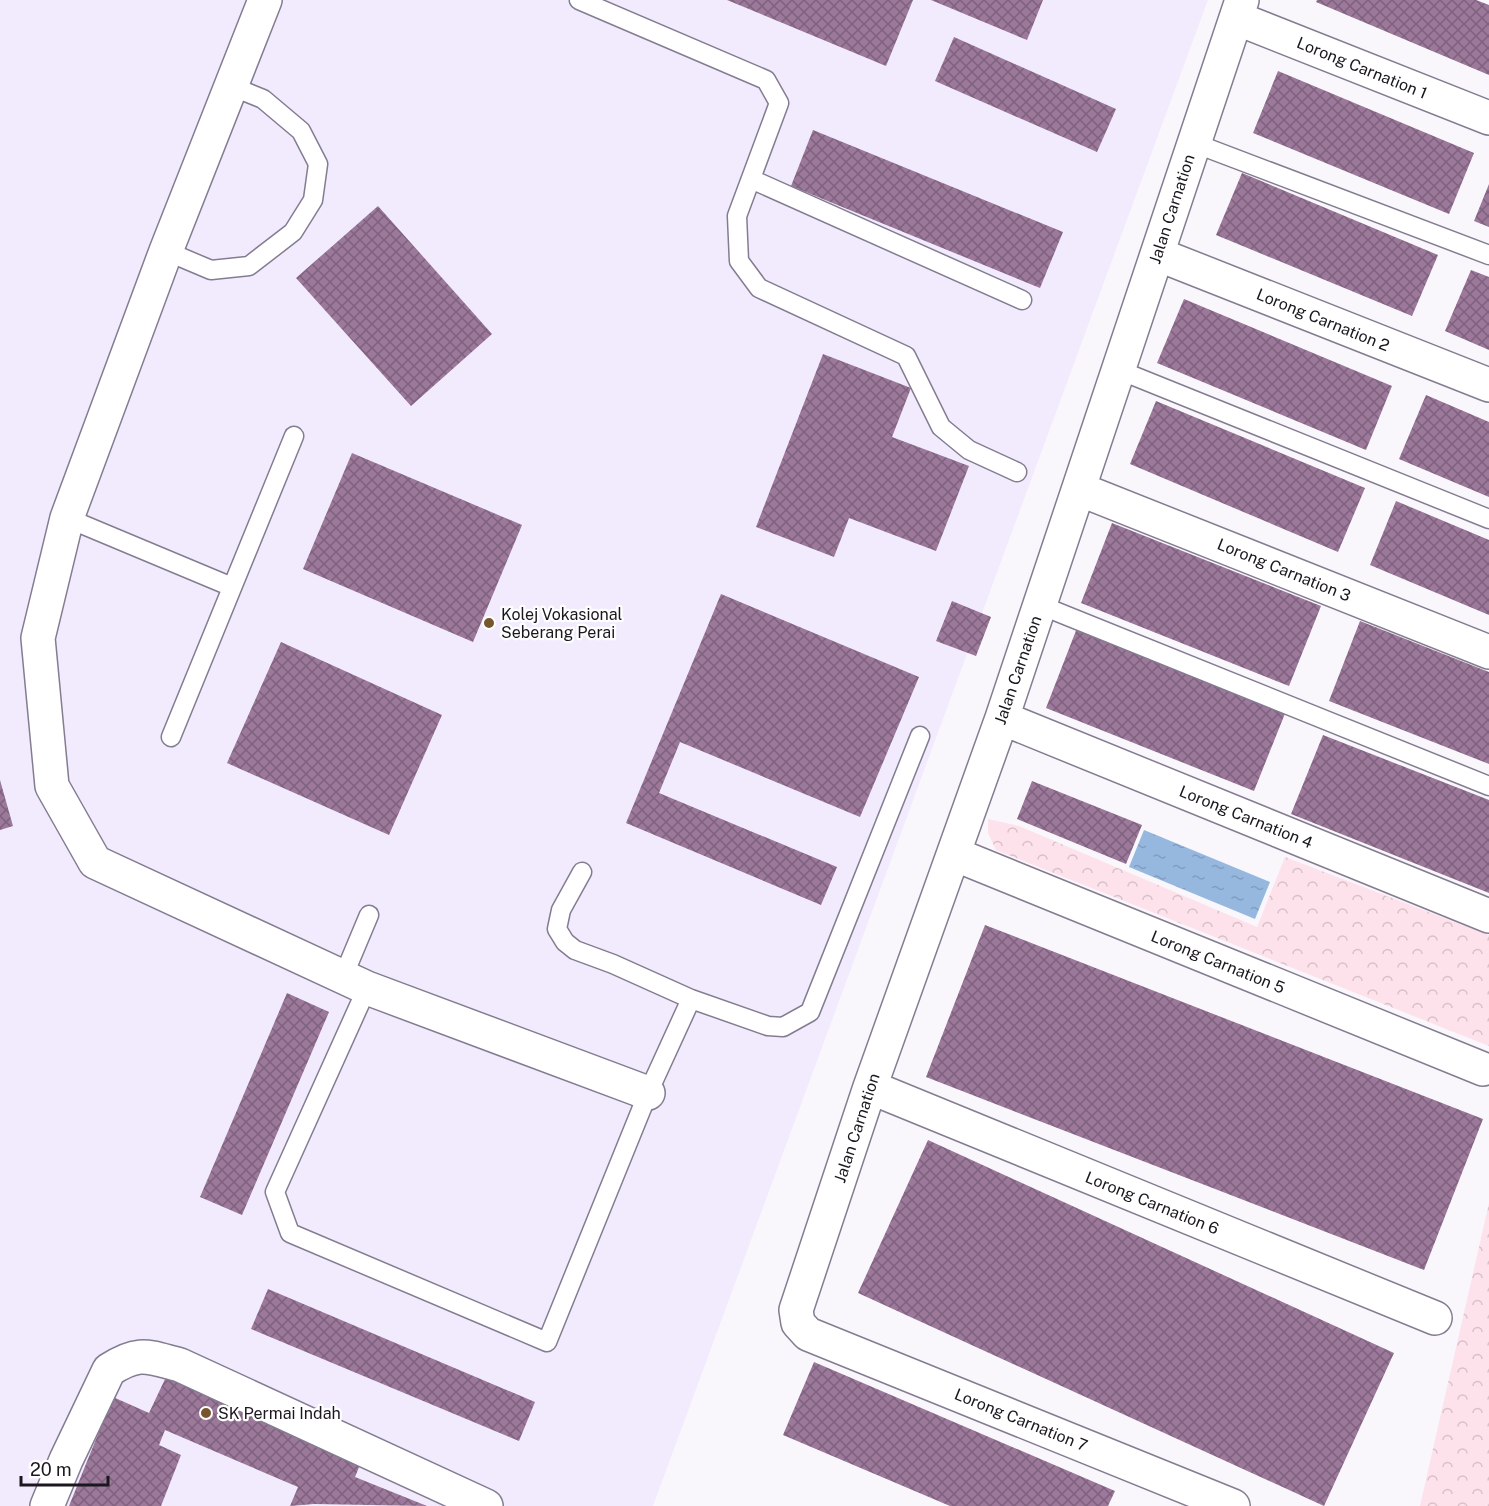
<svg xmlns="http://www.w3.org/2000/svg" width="1489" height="1506" font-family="'Public Sans',sans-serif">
  <defs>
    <pattern id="forest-crowns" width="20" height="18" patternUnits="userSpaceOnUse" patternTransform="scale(1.5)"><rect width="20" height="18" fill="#fde1eb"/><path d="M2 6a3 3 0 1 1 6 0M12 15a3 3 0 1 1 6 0" fill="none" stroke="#d8c0c9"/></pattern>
    <pattern id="water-ripples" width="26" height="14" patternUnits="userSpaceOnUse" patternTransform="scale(1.5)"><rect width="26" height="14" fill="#96b8df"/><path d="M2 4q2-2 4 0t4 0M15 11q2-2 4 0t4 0" fill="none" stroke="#819dbf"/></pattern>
    <pattern id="building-cross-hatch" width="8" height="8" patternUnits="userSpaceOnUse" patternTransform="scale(1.5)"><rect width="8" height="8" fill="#9c789a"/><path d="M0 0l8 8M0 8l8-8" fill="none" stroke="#7e617d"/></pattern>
  </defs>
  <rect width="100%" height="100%" fill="#f9f7fc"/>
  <!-- built -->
  <path fill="#f2ebfe" d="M0 0H1208L653 1506H0Z"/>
  <!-- forest -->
  <path fill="url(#forest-crowns)" d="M988 819 1019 826 1257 927 1285 857 1489 935V1046L996 850 988 833Z
    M1489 1203V1506H1420Z"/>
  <!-- water -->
  <path fill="url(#water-ripples)" d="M1144 830 1270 882 1255 919 1129 867Z"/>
  <!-- building -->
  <path fill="url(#building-cross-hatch)" d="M727 0H913L886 66Z
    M931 0H1043L1027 40Z
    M1317 0H1476L1489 5V75L1316 2Z
    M954 37 1116 109 1097 152 935 81Z
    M1278 71 1474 153 1449 214 1253 133Z
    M813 130 1063 232 1040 288 791 186Z
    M1242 173 1438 255 1412 316 1216 235Z
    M1489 184V227L1474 221Z
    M378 206 492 334 411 406 296 278Z
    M1471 270 1489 277V350L1445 331Z
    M1184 299 1392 386 1366 450 1157 363Z
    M823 354 911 388 892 437 969 466 936 551 849 518 834 557 756 527Z
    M1426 395 1489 422V497L1399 459Z
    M1156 401 1365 488 1338 552 1130 464Z
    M352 453 522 525 473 642 303 569Z
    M1396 501 1489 540V615L1370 565Z
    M1112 523 1321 606 1289 686 1081 603Z
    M721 594 919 677 860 817 680 742 659 793 837 867 821 905 626 823Z
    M952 601 991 617 976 656 936 641Z
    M1360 621 1489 672V764L1329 701Z
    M1077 628 1286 711 1254 791 1046 708Z
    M281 642 442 715 389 835 227 763Z
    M1323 735 1489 800V893L1291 814Z
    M0 780 13 826 0 830Z
    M1032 781 1142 825 1126 864 1017 819Z
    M985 925 1483 1119 1424 1270 926 1077Z
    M287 993 329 1012 242 1215 200 1197Z
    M928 1140 1394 1353 1324 1506 858 1293Z
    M268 1289 535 1402 519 1441 251 1329Z
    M814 1362 1115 1491 1108 1506H950L783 1435Z
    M166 1377 362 1460 355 1477 427 1506 314 1504 290 1506 298 1487 165 1430 159 1445 181 1455 161 1506H69L113 1397 149 1413Z"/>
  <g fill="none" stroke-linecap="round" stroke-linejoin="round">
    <!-- service casing -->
    <g stroke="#847c91" stroke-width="21">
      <path id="service" d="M579 0 766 80 779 103 737 216 739 261 759 288 906 356 941 427 969 450 1017 472
        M1194 143 1489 255
        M751 179 1022 300
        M166 251 211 270 249 266 293 232 313 200 318 164 301 131 263 99 231 86
        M1119 370 1489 519
        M67 518 232 587
        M1040 605 1489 786
        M171 737 294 436
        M582 872 561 910 557 929 565 942 575 950 613 964 691 999 768 1026 783 1027 810 1012 920 736
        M343 977 369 915
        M367 988 275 1192 290 1233 547 1342 648 1093 691 999"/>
    </g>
    <!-- minor casing -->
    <g stroke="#847c91" stroke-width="36">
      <path id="minor" d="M265 0 166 251 67 518 38 638 52 786 95 862 367 988 648 1093
        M1236 18 1489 118
        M1157 254 1489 385
        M1079 489 1489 652
        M1002 718 1489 916
        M954 854 1483 1069
        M870 1087 1435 1318
        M47 1506 66 1460 109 1370C140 1350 148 1357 180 1365L486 1506
        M1233 1506 808 1334 798 1323 796 1310 870 1087 1002 718 1242 0"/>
    </g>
    <!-- service -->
    <use href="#service" stroke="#fff" stroke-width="18"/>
    <!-- minor -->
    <use href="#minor" stroke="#fff" stroke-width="33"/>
  </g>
  <!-- markers -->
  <g fill="#77562d" stroke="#fff" stroke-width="2">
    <circle cx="489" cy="623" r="6"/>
    <circle cx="206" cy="1413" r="6"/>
  </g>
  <g text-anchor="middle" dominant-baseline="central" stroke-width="4.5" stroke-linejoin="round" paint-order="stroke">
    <!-- street labels -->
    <g font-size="16" fill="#1b171f" stroke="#fff">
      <text transform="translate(1362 68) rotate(22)">Lorong Carnation 1</text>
      <text transform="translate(1172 209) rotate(-72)">Jalan Carnation</text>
      <text transform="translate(1323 320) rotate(22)">Lorong Carnation 2</text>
      <text transform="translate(1284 570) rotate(22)">Lorong Carnation 3</text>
      <text transform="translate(1018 670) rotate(-71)">Jalan Carnation</text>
      <text transform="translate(1246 817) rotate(22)">Lorong Carnation 4</text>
      <text transform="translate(1218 962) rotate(22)">Lorong Carnation 5</text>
      <text transform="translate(857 1128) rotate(-72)">Jalan Carnation</text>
      <text transform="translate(1152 1203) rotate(22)">Lorong Carnation 6</text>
      <text transform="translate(1021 1420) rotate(22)">Lorong Carnation 7</text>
    </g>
    <!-- poi labels -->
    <g font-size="16" fill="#1b171f" stroke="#fff" text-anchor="start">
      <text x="501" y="614">Kolej Vokasional<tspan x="501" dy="18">Seberang Perai</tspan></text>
      <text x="218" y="1413">SK Permai Indah</text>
    </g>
  </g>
  <!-- scale -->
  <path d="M21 1476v9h87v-9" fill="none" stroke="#1b171f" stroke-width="3"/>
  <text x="30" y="1476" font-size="18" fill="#1b171f" stroke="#ffffff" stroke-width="4.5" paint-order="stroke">20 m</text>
</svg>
